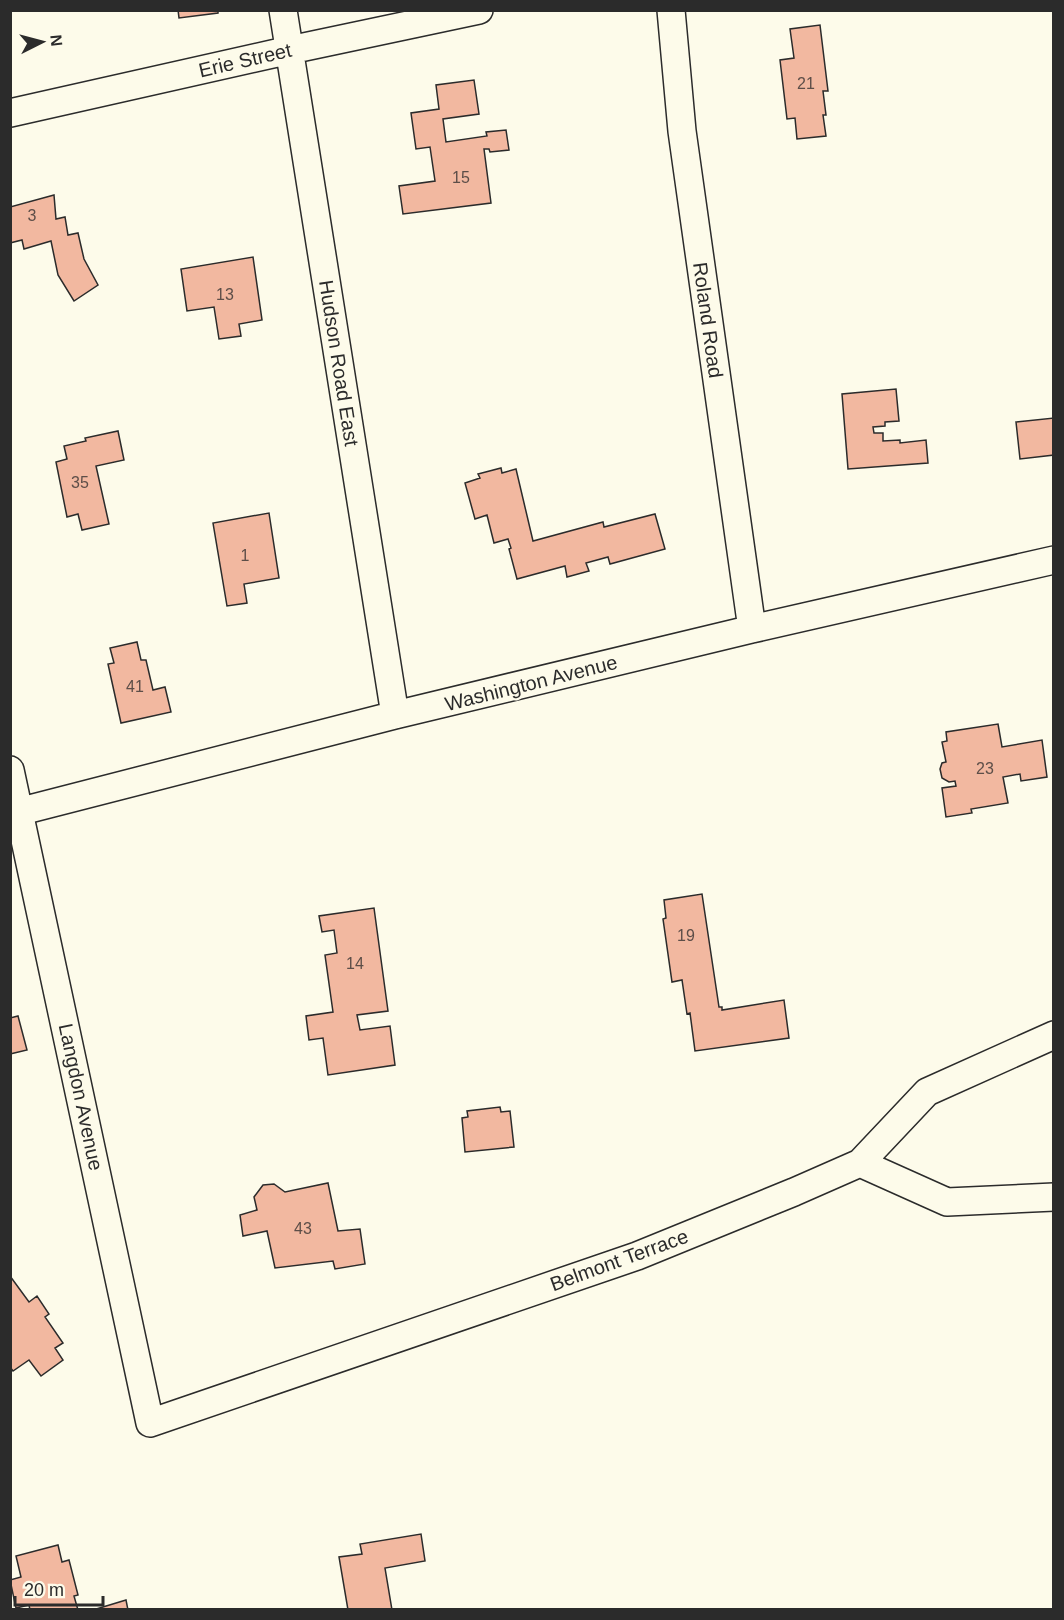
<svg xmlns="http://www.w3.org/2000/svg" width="1064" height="1620" font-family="Helvetica,sans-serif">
  <rect width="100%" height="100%" fill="#fdfbea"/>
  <!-- building -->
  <path fill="#f2b8a0" stroke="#2b2b2b" stroke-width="1.5" d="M178 10H218V13L179 18Z
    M820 25 828 91H823L826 115H823L826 136 797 139 795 118 787 119 780 60 794 58 790 29Z
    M474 80 479 114 443 119 446 142 487 136 486 132 506 130 509 150 490 152 489 149H484L491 203 403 214 399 186 435 181 430 147 416 149 411 113 439 109 436 85Z
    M54 195 56 219 65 217 68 235 78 233 84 259 98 285 74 301 58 275 51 241 24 249 22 240 10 243V207Z
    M253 257 262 320 239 324 241 336 219 339 214 307 187 311 181 269Z
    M896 389 899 421 885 422V426L873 427 874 433H883V441L900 440V443L926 440 928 463 848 469 842 394Z
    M1054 418V455L1020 459 1016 422Z
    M118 431 124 460 96 466 109 524 82 530 78 514 67 517 56 462 67 459 64 446 86 441 85 438Z
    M501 468 502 473 516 469 533 541 603 522 604 527 655 514 665 549 610 564 608 557 586 563 589 571 567 577 565 566 517 579 509 549 511 548 508 539 494 543 487 515 475 519 465 483 480 478 478 474Z
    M269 513 279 578 244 584 247 603 227 606 213 523Z
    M137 642 141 660H146L153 690 165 687 171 712 121 723 108 664 114 663 110 648Z
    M998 724 1002 747 1042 740 1047 777 1021 781 1020 774 1003 777 1008 803 971 809 972 813 946 817 942 788 956 786 955 781 949 782 942 778 940 769 942 763 946 762 942 742 947 741 946 732Z
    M702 894 719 1007H722V1010L784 1000 789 1038 695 1051 690 1013 687 1014 682 980 672 982 663 919 666 918 664 900Z
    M374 908 388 1011 357 1015 360 1030 390 1026 395 1065 328 1075 323 1038 309 1040 306 1016 333 1012 325 955 337 953 334 930 322 932 319 916Z
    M18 1016 27 1050 10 1054V1018Z
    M500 1107 501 1112 510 1111 514 1147 465 1152 462 1118 468 1117 467 1111Z
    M328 1183 338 1231 360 1229 365 1264 335 1269 333 1261 275 1268 267 1231 243 1236 240 1215 257 1210 254 1197 263 1185 274 1184 285 1192Z
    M10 1276 29 1302 37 1296 49 1314 45 1317 63 1343 55 1348 63 1360 41 1376 29 1360 13 1371 10 1367Z
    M421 1534 425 1561 385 1568 392 1610H348L339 1557 362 1554 360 1544Z
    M58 1545 62 1562 69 1560 78 1595 74 1596 78 1610H30L29 1605 16 1608 10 1580 21 1577 16 1556Z
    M126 1600 128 1610H93Z"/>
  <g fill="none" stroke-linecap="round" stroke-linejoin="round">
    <!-- street casing -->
    <g stroke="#2b2b2b" stroke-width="30">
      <path id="street" d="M283 10 395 715
        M671 10 682 131 752 629
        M10 113 290 50 479 10
        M10 770 150 1423 637 1256 794 1192 860 1163 927 1092 1054 1035
        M10 814 395 715 752 629 1054 560
        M860 1163 947 1202 1054 1197"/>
    </g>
    <!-- street -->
    <use href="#street" stroke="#fdfbea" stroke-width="27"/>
  </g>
  <g text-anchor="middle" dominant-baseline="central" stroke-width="4.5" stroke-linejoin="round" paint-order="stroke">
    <!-- number labels -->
    <g font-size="16" fill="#5d4e48">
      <text x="806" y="83">21</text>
      <text x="461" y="177">15</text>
      <text x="32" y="215">3</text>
      <text x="225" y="294">13</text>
      <text x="80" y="482">35</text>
      <text x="245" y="555">1</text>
      <text x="135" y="686">41</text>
      <text x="985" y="768">23</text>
      <text x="686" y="935">19</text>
      <text x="355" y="963">14</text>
      <text x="303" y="1228">43</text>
    </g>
    <!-- street labels -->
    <g font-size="20" fill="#2b2b2b" stroke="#fdfbea">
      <text transform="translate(245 60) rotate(-13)">Erie Street</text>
      <text transform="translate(708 320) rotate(82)">Roland Road</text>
      <text transform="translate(339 363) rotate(81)">Hudson Road East</text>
      <text transform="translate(531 683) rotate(-14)">Washington Avenue</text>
      <text transform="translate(81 1097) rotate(78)">Langdon Avenue</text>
      <text transform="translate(619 1260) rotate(-20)">Belmont Terrace</text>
    </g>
  </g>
  <!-- border -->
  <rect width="1064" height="1620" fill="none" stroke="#2b2b2b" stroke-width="24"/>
  <!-- north arrow -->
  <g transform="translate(42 42) rotate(84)" stroke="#fdfbea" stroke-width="4.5" paint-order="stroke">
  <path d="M0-4.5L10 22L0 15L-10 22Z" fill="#2b2b2b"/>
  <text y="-9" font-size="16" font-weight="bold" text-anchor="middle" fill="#2b2b2b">N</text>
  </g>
  <!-- scale -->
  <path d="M15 1596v9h88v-9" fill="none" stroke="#2b2b2b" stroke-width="3"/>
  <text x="24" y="1596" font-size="18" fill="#2b2b2b" stroke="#fdfbea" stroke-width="4.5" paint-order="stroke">20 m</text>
</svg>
